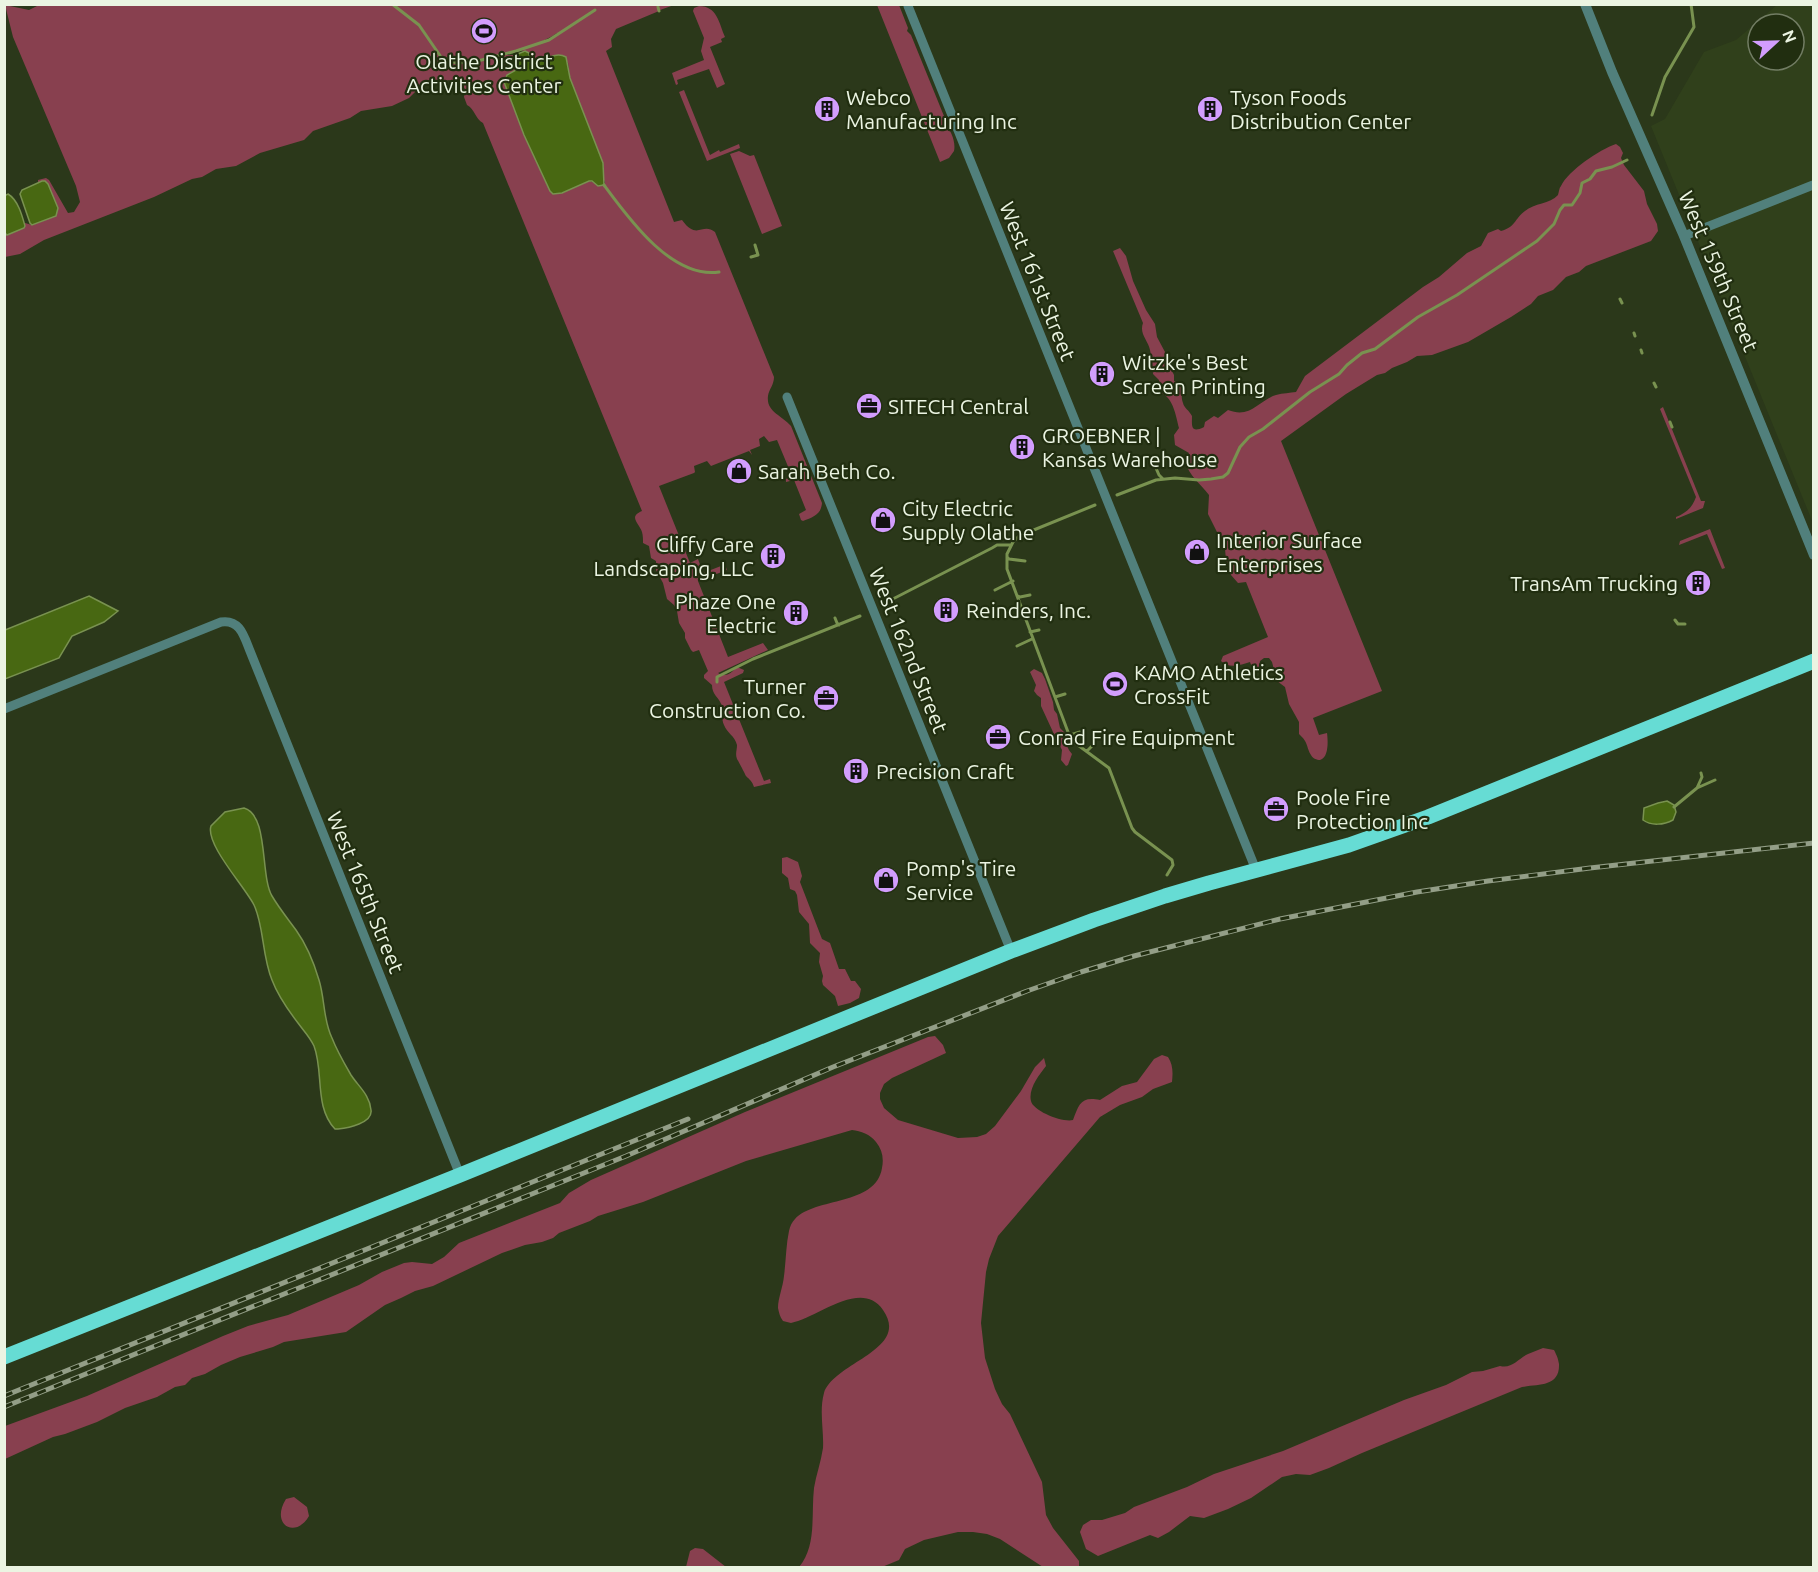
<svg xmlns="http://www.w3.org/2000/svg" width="1818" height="1572" font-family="Ubuntu,sans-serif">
  <rect width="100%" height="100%" fill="#2b381a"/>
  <!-- built -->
  <path fill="#30401b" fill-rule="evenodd" d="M1777 5H1813V523L1651 126 1665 119 1704 52 1736 40ZM1758 24H1794V60H1758Z"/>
  <!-- green -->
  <path fill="#88404f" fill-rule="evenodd" d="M41 4 674 5 660 10 657 7 659 11 616 29 611 39 612 47 606 51 674 222 682 220C697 241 702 222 715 232L774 377C774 385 769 389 768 396 766 412 782 415 791 426L822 503C821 515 813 517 803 521L801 520 799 514 806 510 794 480 786 482V479L792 476 777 440 769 442 764 436 759 439 760 446 750 450 752 455 749 451 711 466 707 461 694 466 695 472 694 473 659 486 690 563 698 559 703 573 721 566 722 569 726 567 727 570 698 581 728 657 763 643 768 650 718 673C726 678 731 673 737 667L744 670 743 673 724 682 764 781 770 779 771 783 754 787C752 781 750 780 746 776 745 774 739 762 737 759 735 754 737 750 737 745 735 736 727 733 724 725 721 719 723 712 722 706 719 697 712 695 712 685L704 678V675L708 671 699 650 693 652 691 650 685 638V633L679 623 677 611 674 605 667 599 663 583 656 570V561L651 558 649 546 643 543C643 539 643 536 642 532 639 523 628 517 642 511L483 123C475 119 475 109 467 105L464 97 465 89 462 85 449 80 428 84 420 87 409 98 392 106 361 111 350 118 313 131 304 140 260 153 236 166 216 169 202 177 192 179 154 197 44 240 20 254 5 257V233L7 235 25 226V223L32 225 42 181 38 183V180L46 178 49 180 68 213 74 212 80 202 76 186 13 37 5 5 29 10ZM557 33H560L548 41 521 50 529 53V60L533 63 556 55 568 63 570 78 604 168 603 177 605 183H596L589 181 562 193 550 191 547 185 524 134 504 82 507 75 518 69 519 67 515 55H505L473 63H468L469 61C496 58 535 48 557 33Z
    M877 5H899L908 28 907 31 911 35 946 121 945 124C951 130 956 142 954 151L949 158 940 162Z
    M699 6C717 6 719 23 725 37L721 39 722 42 710 47 725 84 717 88 709 69 677 80 678 84 676 85 672 73 704 60 701 51 704 38 693 11 694 8Z
    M684 90 710 155 719 150 720 152 739 144 740 148 707 161 679 92Z
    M1616 144 1620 147 1623 153 1621 158 1624 165 1644 191 1647 204 1657 224 1658 231 1651 241 1586 266 1579 272 1566 277 1553 290 1538 296 1531 304 1511 317 1468 342 1432 355 1417 356 1407 362 1392 368 1385 373 1377 375 1346 394 1281 441 1382 691 1313 718 1319 735 1327 733C1328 740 1329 758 1320 760 1317 760 1312 758 1311 755 1306 747 1309 743 1299 734V722L1289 704 1285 687 1277 681 1272 662 1269 658H1264L1260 661 1259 668 1253 670 1250 662C1241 665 1229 669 1221 661L1223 656 1268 637 1246 582 1238 583 1231 575 1226 560 1225 549 1219 541 1217 532 1208 514 1209 495C1200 483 1189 476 1185 461L1189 453 1175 445 1174 435 1179 428C1176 416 1172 390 1155 393L1151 387 1156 382H1159V380L1153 374C1152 365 1152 358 1150 350 1148 340 1139 334 1143 323L1113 251 1120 248 1126 256 1133 281 1146 310 1155 324 1157 337 1165 352 1166 359 1174 375V381C1187 386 1179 393 1183 403 1184 408 1189 410 1192 416 1192 425 1190 434 1204 427L1205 422 1214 416 1218 418 1228 410C1251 419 1259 400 1276 395 1283 393 1290 393 1296 392L1305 376 1423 287 1439 277 1467 253 1481 246 1488 233 1498 229 1501 231C1516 227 1514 219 1525 211 1534 203 1550 204 1558 195 1559 192 1559 188 1561 186 1569 170 1599 150 1616 144Z
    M739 151 750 156 754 155 782 226 762 234 730 154Z
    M1663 407 1701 501H1705L1703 508 1676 519V517C1686 513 1692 508 1696 497L1660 409Z
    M1710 529 1725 568 1722 569 1707 534 1679 545 1680 541Z
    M1034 669 1042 673 1045 679 1053 702 1054 710 1057 714 1060 728 1066 734C1069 743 1064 745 1072 754L1068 765 1066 766 1061 760 1062 750 1059 744 1055 741 1053 732 1041 706V698L1037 695 1034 691 1036 685 1030 672Z
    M787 857 798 862 802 876 800 882 822 939 830 943 839 969H845L851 981H855L861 989 859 998 850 1003 838 1006 835 996 823 985 822 981 823 976 819 962 820 953 810 943 809 924 799 912 797 895 795 891 790 889 788 878 782 873V858Z
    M935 1036 943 1045 946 1053 892 1078 884 1084 880 1093V1099L884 1108 898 1120 958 1138 977 1137 986 1134 995 1126 1021 1091 1035 1067 1044 1058 1046 1066C1039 1075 1028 1089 1031 1101 1033 1111 1063 1123 1073 1120 1079 1104 1081 1096 1100 1100L1122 1086 1137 1082 1154 1059 1162 1055 1168 1057C1173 1065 1173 1072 1172 1082L1153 1089 1142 1097 1120 1105 1100 1117 998 1236 989 1259 986 1272 981 1323 985 1358 995 1389 1002 1404 1010 1414 1042 1482 1046 1515 1053 1528 1079 1561V1567H1043L1000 1539 987 1534 973 1532H958L924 1540 905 1549 899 1560 882 1567H799C817 1546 811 1514 814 1488 816 1475 821 1462 823 1448 824 1430 819 1411 824 1393 834 1362 911 1350 883 1310 861 1278 816 1319 791 1323L783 1321C780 1317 779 1313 778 1308 778 1298 783 1287 784 1276 786 1261 786 1245 789 1231 790 1226 792 1222 795 1219 815 1197 876 1206 882 1168 884 1158 882 1149 876 1142 870 1134 861 1131 852 1130L746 1161 643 1202 598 1216 590 1221 559 1233 553 1238 542 1242 525 1245 502 1253 433 1286 415 1291 401 1298 385 1305 346 1332 284 1342 273 1347 240 1357 221 1365 205 1374 192 1378 185 1385 175 1387 157 1397 125 1408 97 1422 65 1434 53 1437 5 1459V1426L87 1396 223 1336 248 1326 288 1315 359 1285 382 1272 404 1263 412 1262 432 1264 444 1257 459 1243 560 1203 569 1193 591 1180 745 1112 928 1037Z
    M1543 1348 1554 1350C1557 1356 1558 1358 1559 1364 1560 1387 1539 1384 1522 1387L1362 1453 1329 1468 1310 1475 1296 1474 1282 1477 1251 1498 1228 1509 1204 1518 1190 1516 1169 1532 1158 1538 1150 1535 1098 1556 1086 1549 1080 1532 1083 1525 1091 1520H1102L1125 1513 1134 1507 1187 1487 1214 1474 1283 1451 1404 1400 1446 1385 1472 1372 1483 1371 1500 1366C1512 1369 1518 1359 1528 1354 1533 1352 1538 1350 1543 1348Z
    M294 1497 307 1507 309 1516C295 1540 270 1524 286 1499Z
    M695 1548 703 1549 726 1567H686L690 1551Z"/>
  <!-- water -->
  <path fill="#486812" stroke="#799250" stroke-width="1.5" d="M525 51 529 53 530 62 533 63C544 61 555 51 566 57L570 78 603 163 604 185 598 186 592 181H589L562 193 553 194 550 191 524 135 504 82 507 75 518 69 519 67 515 55Z
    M42 181H45L48 184 58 208 56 216 32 225 30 223 20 194 22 190Z
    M8 194C18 200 22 215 25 226L24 228 7 235 5 233 4 196Z
    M89 596 118 611 104 622 72 636 59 658 5 679V630Z
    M1667 801 1674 805 1676 812 1673 820C1664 825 1651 826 1643 820L1644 808 1658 803Z
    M244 808C269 815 260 876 272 896 279 908 288 919 296 930 306 944 314 963 319 980 325 999 323 1020 332 1038 337 1051 344 1063 351 1075 358 1086 370 1095 371 1110 373 1123 348 1128 338 1129H335C314 1107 324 1072 314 1046 310 1037 303 1030 298 1023 288 1010 278 996 272 980 262 956 264 926 254 905 245 887 205 844 211 826L225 812Z"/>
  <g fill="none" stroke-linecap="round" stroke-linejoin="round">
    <!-- stream -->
    <path stroke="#799250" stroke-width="3" d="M392 4 419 25 441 57 456 63 474 62 516 51 549 40 595 10
      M658 7 659 11
      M1652 115 1665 77 1694 27 1691 4
      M604 185C629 219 672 279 719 272
      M751 257 758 255 755 245
      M1620 299 1622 303
      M1634 333 1635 336
      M1641 350 1642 353
      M1654 383 1656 387
      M1670 422 1672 427
      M1152 459 1159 475 1163 479
      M1117 495 1156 480 1175 478 1199 480 1211 479 1223 477 1228 473 1240 447 1249 437 1263 429 1310 392 1339 374 1347 365 1362 353 1375 349 1418 317 1457 295 1537 241 1554 224 1560 210 1564 205H1572L1580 193 1582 183 1590 179 1596 171 1612 167 1627 160
      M1095 505 1019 536 1013 542 1007 554V569L1071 740 1109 768 1132 828 1135 832 1172 860 1173 865 1167 875
      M1007 557 1009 559 1025 561
      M995 590 1013 581
      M1018 596 1020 597 1030 595
      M887 602 992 548 997 545H1011
      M835 618 837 623 839 625
      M1675 620 1678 624H1685
      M1030 632 1039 630
      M1017 646 1032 639
      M717 682V677L753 659 860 616
      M1055 697 1065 694
      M1070 735 1080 732
      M1087 751 1094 744
      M1697 788 1702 777 1701 773
      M1674 807 1697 788 1715 780"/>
    <!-- minor -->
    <path stroke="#51807c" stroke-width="9" d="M908 6 1256 870
      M1684 236 1813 185
      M787 397 1011 951
      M4 709 221 622C240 619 244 636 250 651L460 1175"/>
    <!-- tertiary -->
    <path stroke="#51807c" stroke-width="10" d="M1585 4 1612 72 1684 236 1814 555"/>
    <!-- trunk -->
    <path stroke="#66dcd4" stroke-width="15" d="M4 1357 460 1175 1011 951 1094 920 1165 896 1209 883 1349 845 1428 817 1814 661"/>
    <!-- rail casing -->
    <g stroke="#939e87" stroke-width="5">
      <path id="rail" d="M4 1396 688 1119
        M4 1407 626 1156 833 1067 1027 991 1081 972 1134 956 1280 919 1417 892 1488 881 1590 868 1814 843"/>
    </g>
    <!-- rail -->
    <use href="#rail" stroke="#212e10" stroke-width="3" stroke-dasharray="9" stroke-linecap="butt"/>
  </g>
  <!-- icons -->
  <defs>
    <g id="stadium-disc" transform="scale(1.35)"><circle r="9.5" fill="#d29dfd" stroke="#212e10"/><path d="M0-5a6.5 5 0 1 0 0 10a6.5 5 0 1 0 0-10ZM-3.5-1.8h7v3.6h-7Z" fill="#111"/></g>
    <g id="building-disc" transform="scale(1.35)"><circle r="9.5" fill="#d29dfd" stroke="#212e10"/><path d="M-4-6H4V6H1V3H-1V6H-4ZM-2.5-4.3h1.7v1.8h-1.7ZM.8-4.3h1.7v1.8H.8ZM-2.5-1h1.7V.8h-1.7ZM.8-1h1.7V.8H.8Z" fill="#111"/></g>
    <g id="office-disc" transform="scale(1.35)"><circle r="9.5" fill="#d29dfd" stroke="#212e10"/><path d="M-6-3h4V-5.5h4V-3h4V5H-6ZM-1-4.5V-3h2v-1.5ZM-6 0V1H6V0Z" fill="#111"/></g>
    <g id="shop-disc" transform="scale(1.35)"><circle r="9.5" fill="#d29dfd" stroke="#212e10"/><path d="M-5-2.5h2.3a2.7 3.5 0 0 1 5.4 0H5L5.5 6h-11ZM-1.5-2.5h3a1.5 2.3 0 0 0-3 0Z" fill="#111"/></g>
  </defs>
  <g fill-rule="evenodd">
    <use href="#stadium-disc" x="484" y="31"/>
    <use href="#building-disc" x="827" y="109"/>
    <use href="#building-disc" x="1210" y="109"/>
    <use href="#building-disc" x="1102" y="374"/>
    <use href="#office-disc" x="869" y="406"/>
    <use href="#building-disc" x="1022" y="447"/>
    <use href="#shop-disc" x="739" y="471"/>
    <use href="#shop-disc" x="883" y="520"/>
    <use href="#shop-disc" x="1197" y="552"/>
    <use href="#building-disc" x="773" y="556"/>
    <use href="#building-disc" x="1698" y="583"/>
    <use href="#building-disc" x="946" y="610"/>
    <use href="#building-disc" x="796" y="613"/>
    <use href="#stadium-disc" x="1115" y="684"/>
    <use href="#office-disc" x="826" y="698"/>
    <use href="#office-disc" x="998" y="737"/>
    <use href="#building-disc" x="856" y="771"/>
    <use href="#office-disc" x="1276" y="809"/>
    <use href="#shop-disc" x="886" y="880"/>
  </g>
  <g text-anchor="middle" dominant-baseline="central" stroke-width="4.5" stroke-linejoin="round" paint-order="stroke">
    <!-- poi labels -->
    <g font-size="21" fill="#ebf4e2" stroke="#212e10" text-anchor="start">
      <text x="484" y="61" text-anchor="middle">Olathe District<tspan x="484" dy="24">Activities Center</tspan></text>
      <text x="846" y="97">Webco<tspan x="846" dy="24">Manufacturing Inc</tspan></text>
      <text x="1230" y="97">Tyson Foods<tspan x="1230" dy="24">Distribution Center</tspan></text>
      <text x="1122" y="362">Witzke's Best<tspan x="1122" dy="24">Screen Printing</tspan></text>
      <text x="888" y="406">SITECH Central</text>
      <text x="1042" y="435">GROEBNER |<tspan x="1042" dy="24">Kansas Warehouse</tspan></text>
      <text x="758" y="471">Sarah Beth Co.</text>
      <text x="902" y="508">City Electric<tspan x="902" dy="24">Supply Olathe</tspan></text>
      <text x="1216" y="540">Interior Surface<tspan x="1216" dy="24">Enterprises</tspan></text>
      <text x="754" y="544" text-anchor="end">Cliffy Care<tspan x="754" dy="24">Landscaping, LLC</tspan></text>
      <text x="1678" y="583" text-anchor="end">TransAm Trucking</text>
      <text x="776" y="601" text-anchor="end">Phaze One<tspan x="776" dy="24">Electric</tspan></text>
      <text x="966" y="610">Reinders, Inc.</text>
      <text x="1134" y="672">KAMO Athletics<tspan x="1134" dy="24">CrossFit</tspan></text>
      <text x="806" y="686" text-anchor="end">Turner<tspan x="806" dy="24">Construction Co.</tspan></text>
      <text x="1018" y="737">Conrad Fire Equipment</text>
      <text x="876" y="771">Precision Craft</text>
      <text x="1296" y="797">Poole Fire<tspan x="1296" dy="24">Protection Inc</tspan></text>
      <text x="906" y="868">Pomp's Tire<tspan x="906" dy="24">Service</tspan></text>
    </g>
    <!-- street labels -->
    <g font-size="21" fill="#ebf4e2" stroke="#212e10">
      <text transform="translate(1719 271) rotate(67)">West 159th Street</text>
      <text transform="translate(1038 281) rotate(68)">West 161st Street</text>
      <text transform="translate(909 650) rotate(68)">West 162nd Street</text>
      <text transform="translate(366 892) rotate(68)">West 165th Street</text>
    </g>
  </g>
  <!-- border -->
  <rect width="1818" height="1572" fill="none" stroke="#ebf4e2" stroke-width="12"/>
  <!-- north arrow -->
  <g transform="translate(1776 42) rotate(68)"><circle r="28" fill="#212e10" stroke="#727d64" stroke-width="1.5"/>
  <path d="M0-4.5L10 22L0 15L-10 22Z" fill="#d29dfd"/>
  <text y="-9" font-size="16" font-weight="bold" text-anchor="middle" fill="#ebf4e2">N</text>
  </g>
</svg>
